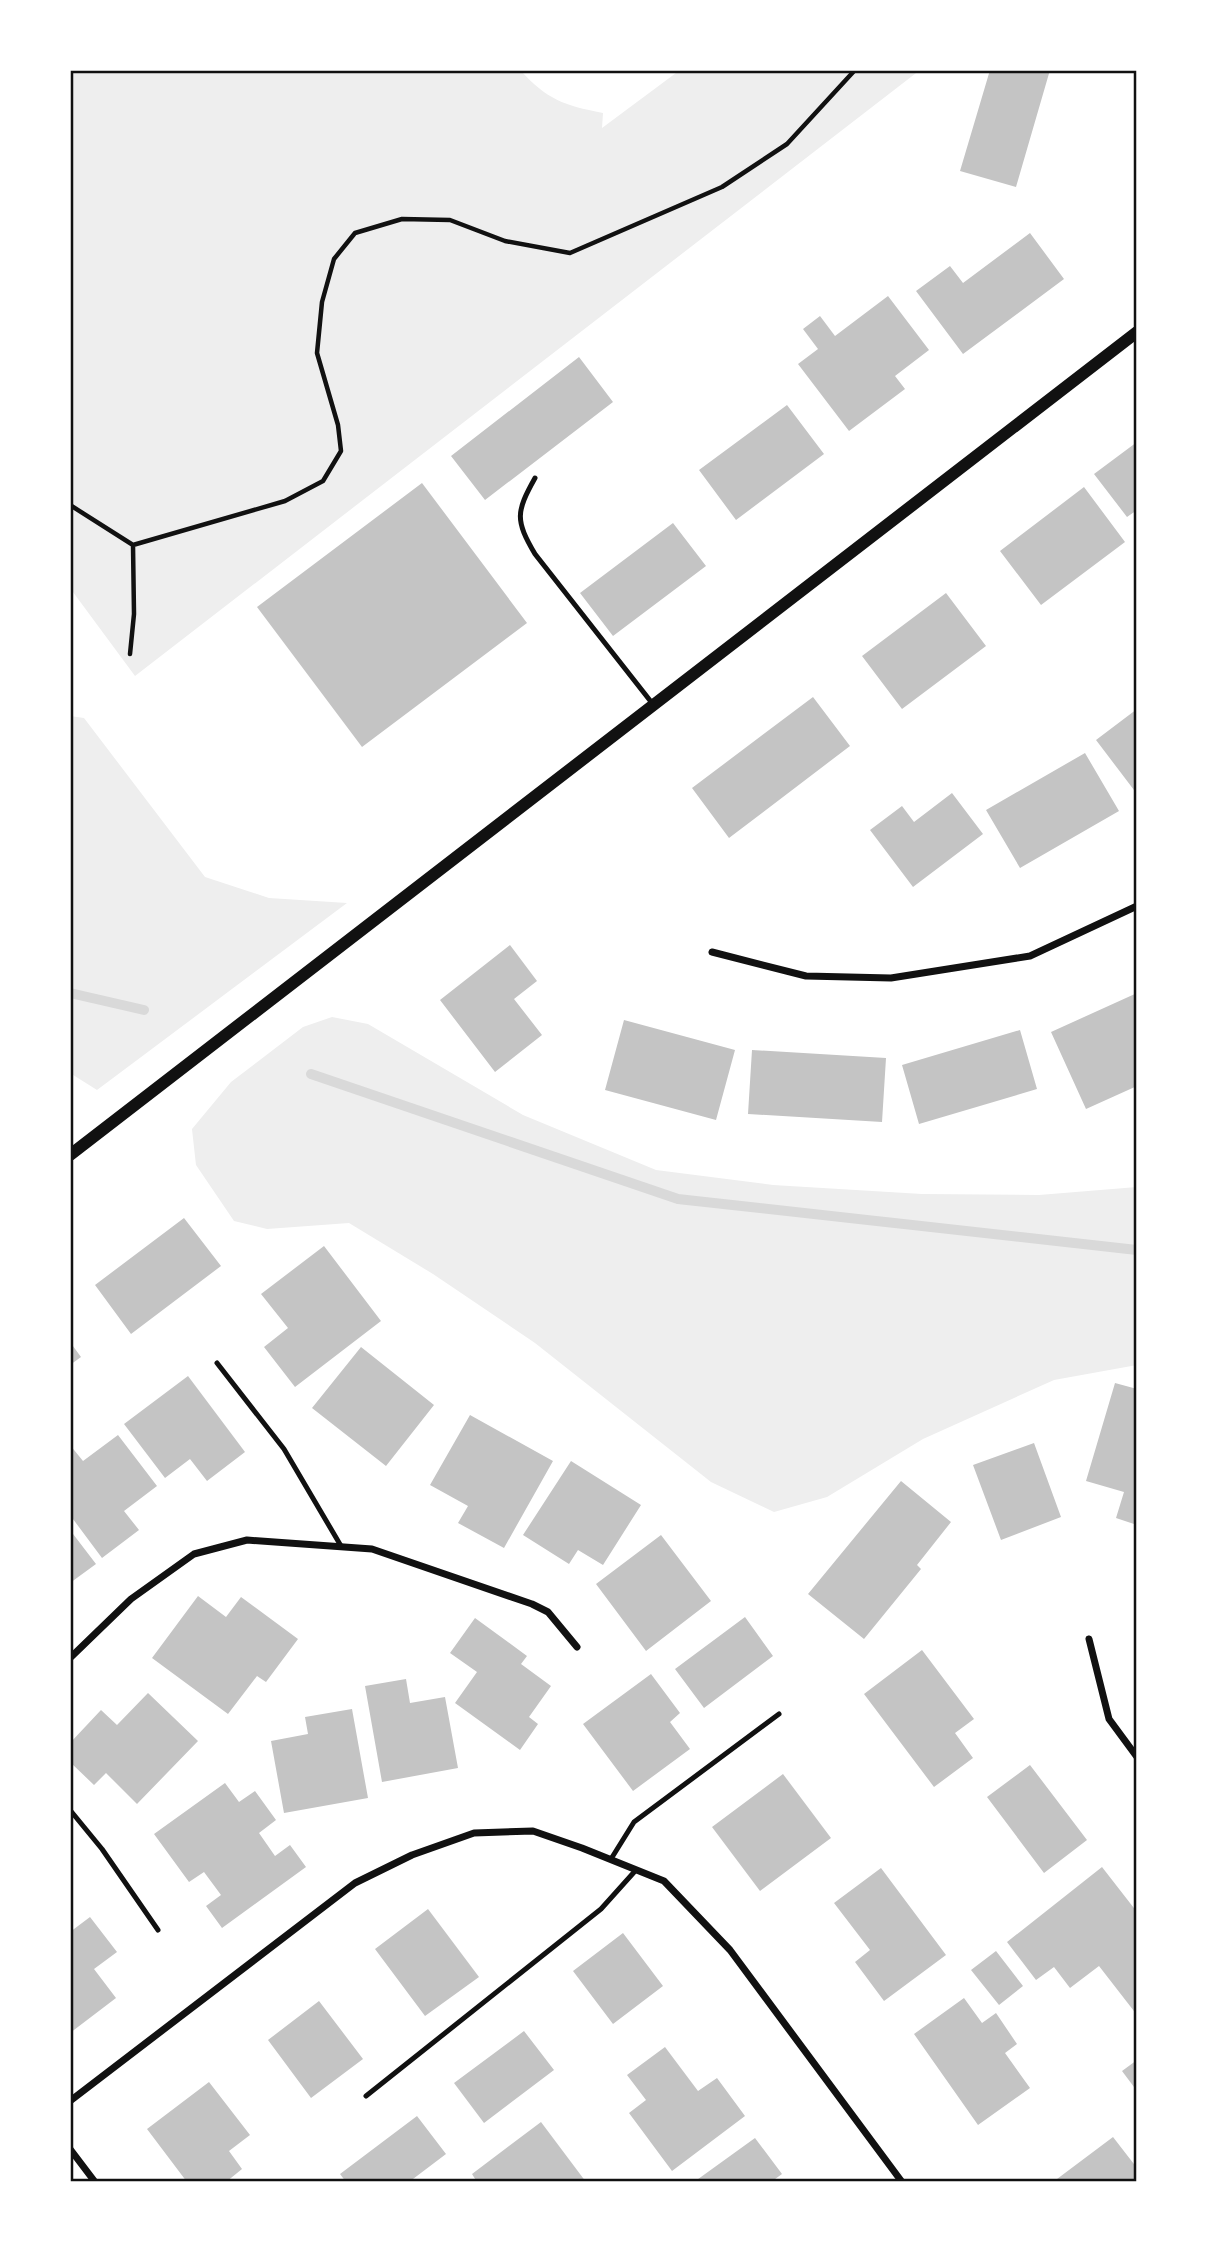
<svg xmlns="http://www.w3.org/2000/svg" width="1207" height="2252" font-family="Roboto,sans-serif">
  <rect width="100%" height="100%" fill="#fff"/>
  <!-- green -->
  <path fill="#eee" d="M70 70H520C548 100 563 105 603 113L602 128 680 70H920L135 676 70 588Z
    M70 716 84 718 205 877 269 898 347 903 97 1090 70 1073Z
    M332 1017 368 1024 523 1115 656 1170 773 1185 922 1194 1039 1195 1137 1187V1365L1054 1380 923 1439 827 1497 774 1512 711 1482 535 1343 433 1274 349 1223 267 1229 234 1221 196 1165 192 1129 231 1082 303 1027Z"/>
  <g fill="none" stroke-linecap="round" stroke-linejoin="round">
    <!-- stream -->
    <path stroke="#d9d9d9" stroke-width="10" d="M70 993 144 1010
      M311 1074 678 1199 1137 1250"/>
  </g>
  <!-- building -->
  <path fill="#c4c4c4" d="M990 70H1050L1016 187 960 171Z
    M1030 233 1064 279 963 354 916 291 950 266 963 283Z
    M888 296 929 350 895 376 905 389 849 431 798 364 818 349 803 329 820 316 835 336Z
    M579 357 613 402 485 500 451 456Z
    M787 405 824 454 736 520 699 470Z
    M1137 442V510L1127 517 1094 474Z
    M422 483 527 623 362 747 257 607Z
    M1084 487 1125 542 1041 605 1000 551Z
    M673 523 706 566 613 636 580 593Z
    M946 593 986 646 902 709 862 656Z
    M813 697 850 746 729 838 692 788Z
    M1137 709V794L1096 740Z
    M1085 753 1119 811 1020 868 986 810Z
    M952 793 983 834 913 887 870 830 902 806 914 822Z
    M510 945 537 981 514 999 542 1035 495 1072 440 1000Z
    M1137 993V1086L1086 1109 1051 1032Z
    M624 1020 735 1050 716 1120 605 1090Z
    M1020 1030 1037 1089 919 1124 902 1065Z
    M752 1050 886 1058 882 1122 748 1114Z
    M184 1218 221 1266 131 1334 95 1285Z
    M324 1246 381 1321 295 1387 264 1347 288 1328 261 1294Z
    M70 1342 81 1357 70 1365Z
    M361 1347 434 1405 386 1466 312 1408Z
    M188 1376 245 1452 207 1481 190 1459 165 1478 124 1424Z
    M1115 1383 1137 1389V1525L1116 1518 1124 1492 1086 1481Z
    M470 1415 553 1461 504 1548 458 1523 468 1506 430 1485Z
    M118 1435 157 1486 124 1511 139 1530 102 1558 70 1515V1445L83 1461Z
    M1034 1443 1061 1517 1001 1540 973 1465Z
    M571 1461 641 1505 603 1565 578 1550 569 1564 523 1535Z
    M901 1481 951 1522 917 1565 921 1569 864 1639 808 1594Z
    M70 1530 96 1564 70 1583Z
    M661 1535 711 1601 646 1651 596 1584Z
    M198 1596 226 1617 241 1597 298 1639 266 1682 257 1676 228 1714 152 1658Z
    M745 1617 773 1656 704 1708 675 1669Z
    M475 1618 527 1656 521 1664 551 1686 529 1717 538 1724 520 1750 455 1703 477 1672 450 1653Z
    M922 1650 974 1719 955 1733 973 1758 934 1787 864 1694Z
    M651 1674 680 1713 670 1722 690 1749 633 1791 583 1724Z
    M406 1679 410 1703 445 1697 458 1768 382 1782 365 1686Z
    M148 1693 198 1741 137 1804 106 1773 94 1785 70 1762V1743L101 1710 117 1725Z
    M352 1709 368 1798 284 1813 271 1741 308 1734 305 1717Z
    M1030 1765 1087 1840 1044 1873 987 1797Z
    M783 1774 831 1838 760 1891 712 1827Z
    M225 1783 239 1802 255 1791 276 1820 259 1833 275 1856 290 1845 306 1867 222 1928 206 1906 221 1895 204 1872 189 1882 154 1834Z
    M1102 1867 1137 1912V2015L1099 1966 1070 1988 1054 1967 1036 1980 1007 1942Z
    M881 1868 946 1955 884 2001 855 1962 870 1950 834 1903Z
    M428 1909 479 1977 425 2016 375 1949Z
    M90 1917 117 1952 94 1969 116 1998 70 2033V1932Z
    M623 1933 663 1986 613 2024 573 1971Z
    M996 1951 1023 1986 999 2005 971 1970Z
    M964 1998 982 2023 996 2013 1017 2044 1005 2053 1030 2088 978 2125 914 2034Z
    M319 2001 363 2059 311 2098 268 2040Z
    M524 2031 554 2070 484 2123 454 2083Z
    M665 2047 698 2091 717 2078 745 2116 672 2171 629 2113 646 2100 627 2075Z
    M1137 2060V2091L1122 2071Z
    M209 2082 250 2135 229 2151 242 2169 226 2182H187L147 2129Z
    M417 2116 446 2154 409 2182H346L340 2174Z
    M541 2122 586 2182H477L472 2174Z
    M1113 2137 1137 2168V2182H1053Z
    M755 2138 782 2174 771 2182H694Z"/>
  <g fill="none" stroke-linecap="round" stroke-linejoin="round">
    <!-- path -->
    <path stroke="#111" stroke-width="4.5" d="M70 505 133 545 134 614 130 654
      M133 545 285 501 323 481 341 451 338 425 317 353 322 302 334 259 355 233 402 219 450 220 505 241 570 253 722 187 787 144 855 70"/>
    <!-- service -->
    <path stroke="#111" stroke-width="5" d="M535 478C516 512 515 520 535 554L652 703
      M217 1363 284 1449 341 1546
      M70 1810 102 1849 158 1930
      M611 1859 634 1822 779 1714
      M366 2096 601 1909 636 1870"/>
    <!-- minor -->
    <path stroke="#111" stroke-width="7" d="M712 952 806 976 891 978 1030 956 1137 906
      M1089 1639 1109 1719 1137 1757
      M70 1658 131 1599 194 1554 247 1540 372 1549 532 1604 548 1612 577 1647
      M70 2101 355 1883 412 1855 474 1833 533 1831 582 1848 664 1881 730 1950 902 2182
      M70 2149 95 2182"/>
    <!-- tertiary -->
    <path stroke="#111" stroke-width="12" d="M70 1155 1137 332"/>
  </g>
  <!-- border -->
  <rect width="1207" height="2252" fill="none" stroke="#ffffff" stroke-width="144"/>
  <rect x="72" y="72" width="1063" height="2108" fill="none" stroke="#111" stroke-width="2.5"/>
</svg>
